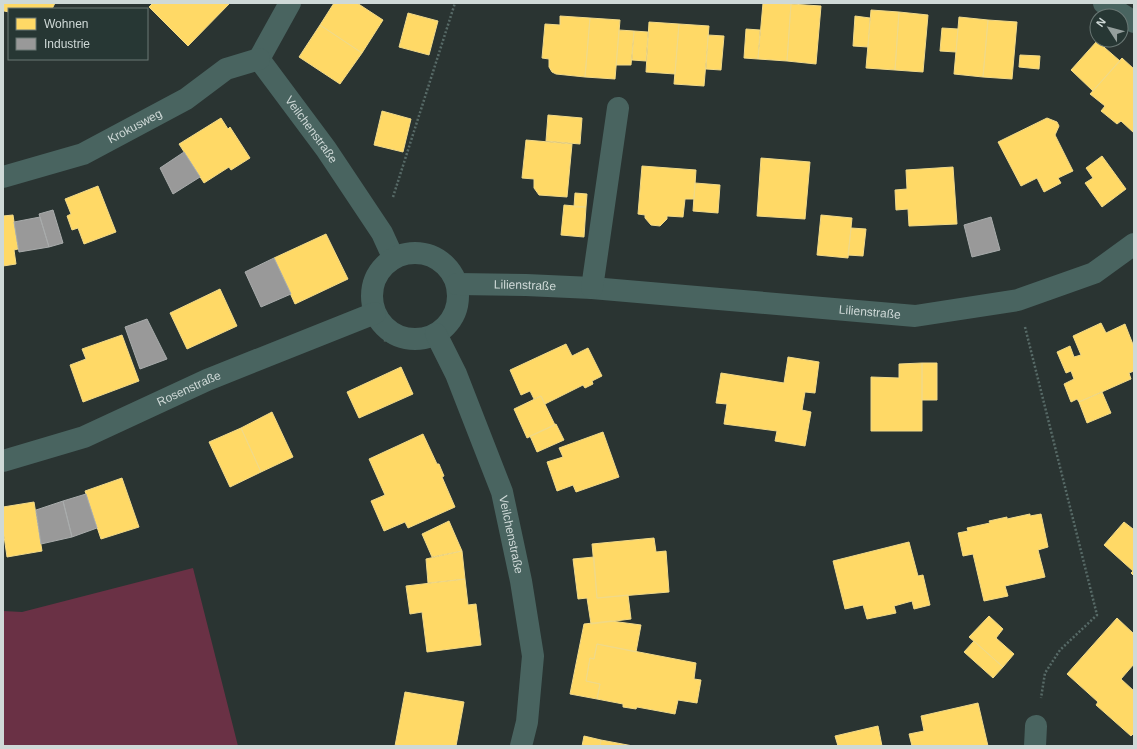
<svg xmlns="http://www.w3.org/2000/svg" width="1137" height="749" font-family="Helvetica,sans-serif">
  <rect width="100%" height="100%" fill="#2a3432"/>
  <!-- green -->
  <path fill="#6a3145" d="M193 568 238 746H3V611L22 612Z"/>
  <!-- homes -->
  <path fill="#ffd966" stroke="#f1d988" d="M4 3H55L52 9H9V12L4 11Z
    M153 3H230L188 46 149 7Z
    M334 3H357L383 20 362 53 320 25Z
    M763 3 791 4 787 61 758 59Z
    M791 4 821 6 816 64 787 61Z
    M871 10 899 12 895 70 866 68Z
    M899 12 928 15 923 72 895 70Z
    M408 13 438 21 429 55 399 47Z
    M560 16 590 18 585 77 556 74 552 72 549 67V59L542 58 545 24 560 25Z
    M855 16 870 18 868 47 853 46Z
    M959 17 988 20 983 77 954 74Z
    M590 18 620 20 615 79 585 77Z
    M988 20 1017 22 1012 79 983 77Z
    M649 22 679 24 675 74 646 72Z
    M679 24 709 26 704 86 674 84Z
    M320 25 362 53 340 84 299 57Z
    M942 28 958 29 956 52 940 51Z
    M746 29 760 30 758 59 744 58Z
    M619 30 634 31 631 65H616Z
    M634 31 648 32 646 61 632 60Z
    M708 35 724 36 721 70 706 69Z
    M1097 41 1120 61 1093 91 1071 70Z
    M1020 55 1040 56 1039 69 1019 67Z
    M1122 58 1134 69V133L1121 121 1117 124 1101 111 1105 106 1090 94Z
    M382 111 411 119 403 152 374 145Z
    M548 115 582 118 580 144 546 141Z
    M221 118 228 129 230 127 250 158 231 170 229 167 204 183 179 144Z
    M1047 118 1057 122 1059 126 1055 135 1073 171 1058 178 1061 183 1044 192 1037 178 1021 186 998 142Z
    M526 140 572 144 567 197 539 195 534 188V179L522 178Z
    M1102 156 1126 189 1102 207 1085 183 1093 178 1086 168Z
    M761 158 810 162 805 219 757 216Z
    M642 166 696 170 694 199H685L683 217 667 216V219L660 226 651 225 645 218V215L638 214Z
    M953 167 957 224 909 226 908 209 896 210 895 190 907 189 906 170Z
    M695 183 720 185 718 213 693 211Z
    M98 186 116 232 84 244 78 228 72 230 67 216 71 214 65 199Z
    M575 193 587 194 586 207H574Z
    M564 205 586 207 584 237 561 235Z
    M13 215 18 249 14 250 16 264 3 266V216Z
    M821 215 852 218 848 258 817 255Z
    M851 228 866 229 863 256 848 255Z
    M326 234 348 279 295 304 274 258Z
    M220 289 237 326 187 349 170 313Z
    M1101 323 1106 333 1125 324 1134 347V371L1129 373 1131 379 1079 402 1077 399 1071 402 1064 384 1074 379 1071 371 1066 373 1057 352 1070 346 1074 357 1081 355 1073 336Z
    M122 335 139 381 83 402 70 365 86 359 82 349Z
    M566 344 572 356 588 348 602 376 592 381 593 384 585 388 583 385 545 404 541 396 534 399 530 391 521 395 510 370Z
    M788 357 819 362 815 393 805 392 802 410 811 412 805 446 775 441 777 431 724 424 727 404 716 403 721 373 784 383Z
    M922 363V431H871V377L899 378V364Z
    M922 363H937V400H922Z
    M401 367 413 394 359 418 347 392Z
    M1102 392 1111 413 1087 423 1079 402Z
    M541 396 555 425 527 438 514 409Z
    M272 412 293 457 261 472 241 428Z
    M556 424 564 440 537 452 530 436Z
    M241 428 261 472 230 487 209 442Z
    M603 432 619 477 576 492 573 485 557 491 547 462 563 457 559 448Z
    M423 434 437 464H439L444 476 442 477 455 507 408 528 405 522 384 531 371 501 385 495 369 459Z
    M122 478 139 527 101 539 85 491Z
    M34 502 42 551 7 557 3 529V507Z
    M1030 514V516L1041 514 1048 547 1038 550 1045 577 1005 586 1008 596 984 601 973 554 963 556 958 533 968 531 967 528 990 523 989 521 1007 517V519Z
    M449 521 462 551 432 557 422 534Z
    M1124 522 1133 529 1134 528V576L1131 573 1133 571 1104 545Z
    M654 538 656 552 666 551 669 592 597 598 592 544Z
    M909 542 918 576 923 575 930 605 914 609 912 601 894 606 896 613 867 619 863 605 845 609 833 561Z
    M462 551 465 579 428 583 426 559Z
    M594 557 597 598 628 595 631 619 591 624 587 598 578 599 573 559Z
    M465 579 468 605 476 604 481 645 427 652 422 612 410 614 406 586Z
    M989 616 1003 629 996 638 1014 654 1003 667 969 637Z
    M1117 618 1134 634V664L1121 679 1134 691V733L1131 736 1096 705 1098 702 1067 674Z
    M611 621 641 625 636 652 597 644 594 659 590 658 586 681 600 684 597 699 570 694 584 624Z
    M974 641 1003 667 993 678 964 652Z
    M597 644 696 663 694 679 701 680 697 703 678 700 675 714 637 707 636 709 623 707V704L597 699 600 684 586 681 590 658 594 659Z
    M405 692 464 702 456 746H395Z
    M978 703 988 746H912L909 734 924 731 921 716Z
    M878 726 882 746H838L835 736Z
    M584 736 601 740 600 746H582Z
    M601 740 633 746H600Z"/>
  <!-- industry -->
  <path fill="#999" stroke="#a9acac" d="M184 152 200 177 173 194 160 168Z
    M53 210 63 243 49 247 39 214Z
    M40 217 49 247 19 252 14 222Z
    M991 217 1000 250 972 257 964 225Z
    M274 258 291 294 261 307 245 272Z
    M147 319 167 359 140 369 125 327Z
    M86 494 97 528 72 537 63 501Z
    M63 501 72 537 41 544 36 510Z"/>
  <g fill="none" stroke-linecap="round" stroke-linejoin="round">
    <!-- path -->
    <path stroke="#576a67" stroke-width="2.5" stroke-dasharray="2 2" stroke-linecap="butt" d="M393 197 455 3
      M1025 327 1097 615 1060 650 1045 673 1041 698
      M384 340 410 348"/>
    <!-- minor -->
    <g stroke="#496460" stroke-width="22">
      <path id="s1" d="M290 3 259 59 326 149 382 233 393 257"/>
      <path d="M1104 3 1134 22"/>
      <path id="s2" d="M3 177 83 154 186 99 226 69 259 59"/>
      <circle cx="415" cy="296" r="43"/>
      <path id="s3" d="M457 284 526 285 592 288 915 316 1018 300 1094 273 1134 244"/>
      <path d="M592 288 618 108"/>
      <path id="s4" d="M436 334 456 374 502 492 521 581 533 656 527 722 521 746"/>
      <path id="s5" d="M3 461 84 437 207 380 375 313"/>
      <path d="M1035 746 1036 726"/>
    </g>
  </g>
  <g text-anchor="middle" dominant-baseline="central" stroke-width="4" stroke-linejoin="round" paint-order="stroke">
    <!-- street labels -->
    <g font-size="12" fill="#cfd9d7" stroke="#273734">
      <text stroke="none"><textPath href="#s2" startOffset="142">Krokusweg</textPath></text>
      <text stroke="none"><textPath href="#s1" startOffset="152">Veilchenstraße</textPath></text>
      <text stroke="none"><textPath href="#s3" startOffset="68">Lilienstraße</textPath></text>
      <text stroke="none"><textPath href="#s3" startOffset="414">Lilienstraße</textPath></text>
      <text stroke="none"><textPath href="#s5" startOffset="200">Rosenstraße</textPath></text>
      <text stroke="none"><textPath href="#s4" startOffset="215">Veilchenstraße</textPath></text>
    </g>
  </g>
  <!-- border -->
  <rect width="1137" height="749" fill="none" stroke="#cfd9d7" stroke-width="8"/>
  <!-- legend -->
  <rect x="8" y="8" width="140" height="52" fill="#273734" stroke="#6a7875"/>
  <rect x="16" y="18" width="20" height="12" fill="#ffd966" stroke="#6a7875"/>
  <text x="44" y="28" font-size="12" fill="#cfd9d7">Wohnen</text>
  <rect x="16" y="38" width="20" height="12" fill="#999999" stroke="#6a7875"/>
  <text x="44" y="48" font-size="12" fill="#cfd9d7">Industrie</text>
  <!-- north arrow -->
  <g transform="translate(1109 28) rotate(306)"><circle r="19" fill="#273734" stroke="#6a7875"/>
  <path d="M0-3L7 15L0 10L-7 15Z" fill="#959f9d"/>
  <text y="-6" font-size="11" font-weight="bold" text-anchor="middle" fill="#cfd9d7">N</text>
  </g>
</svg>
